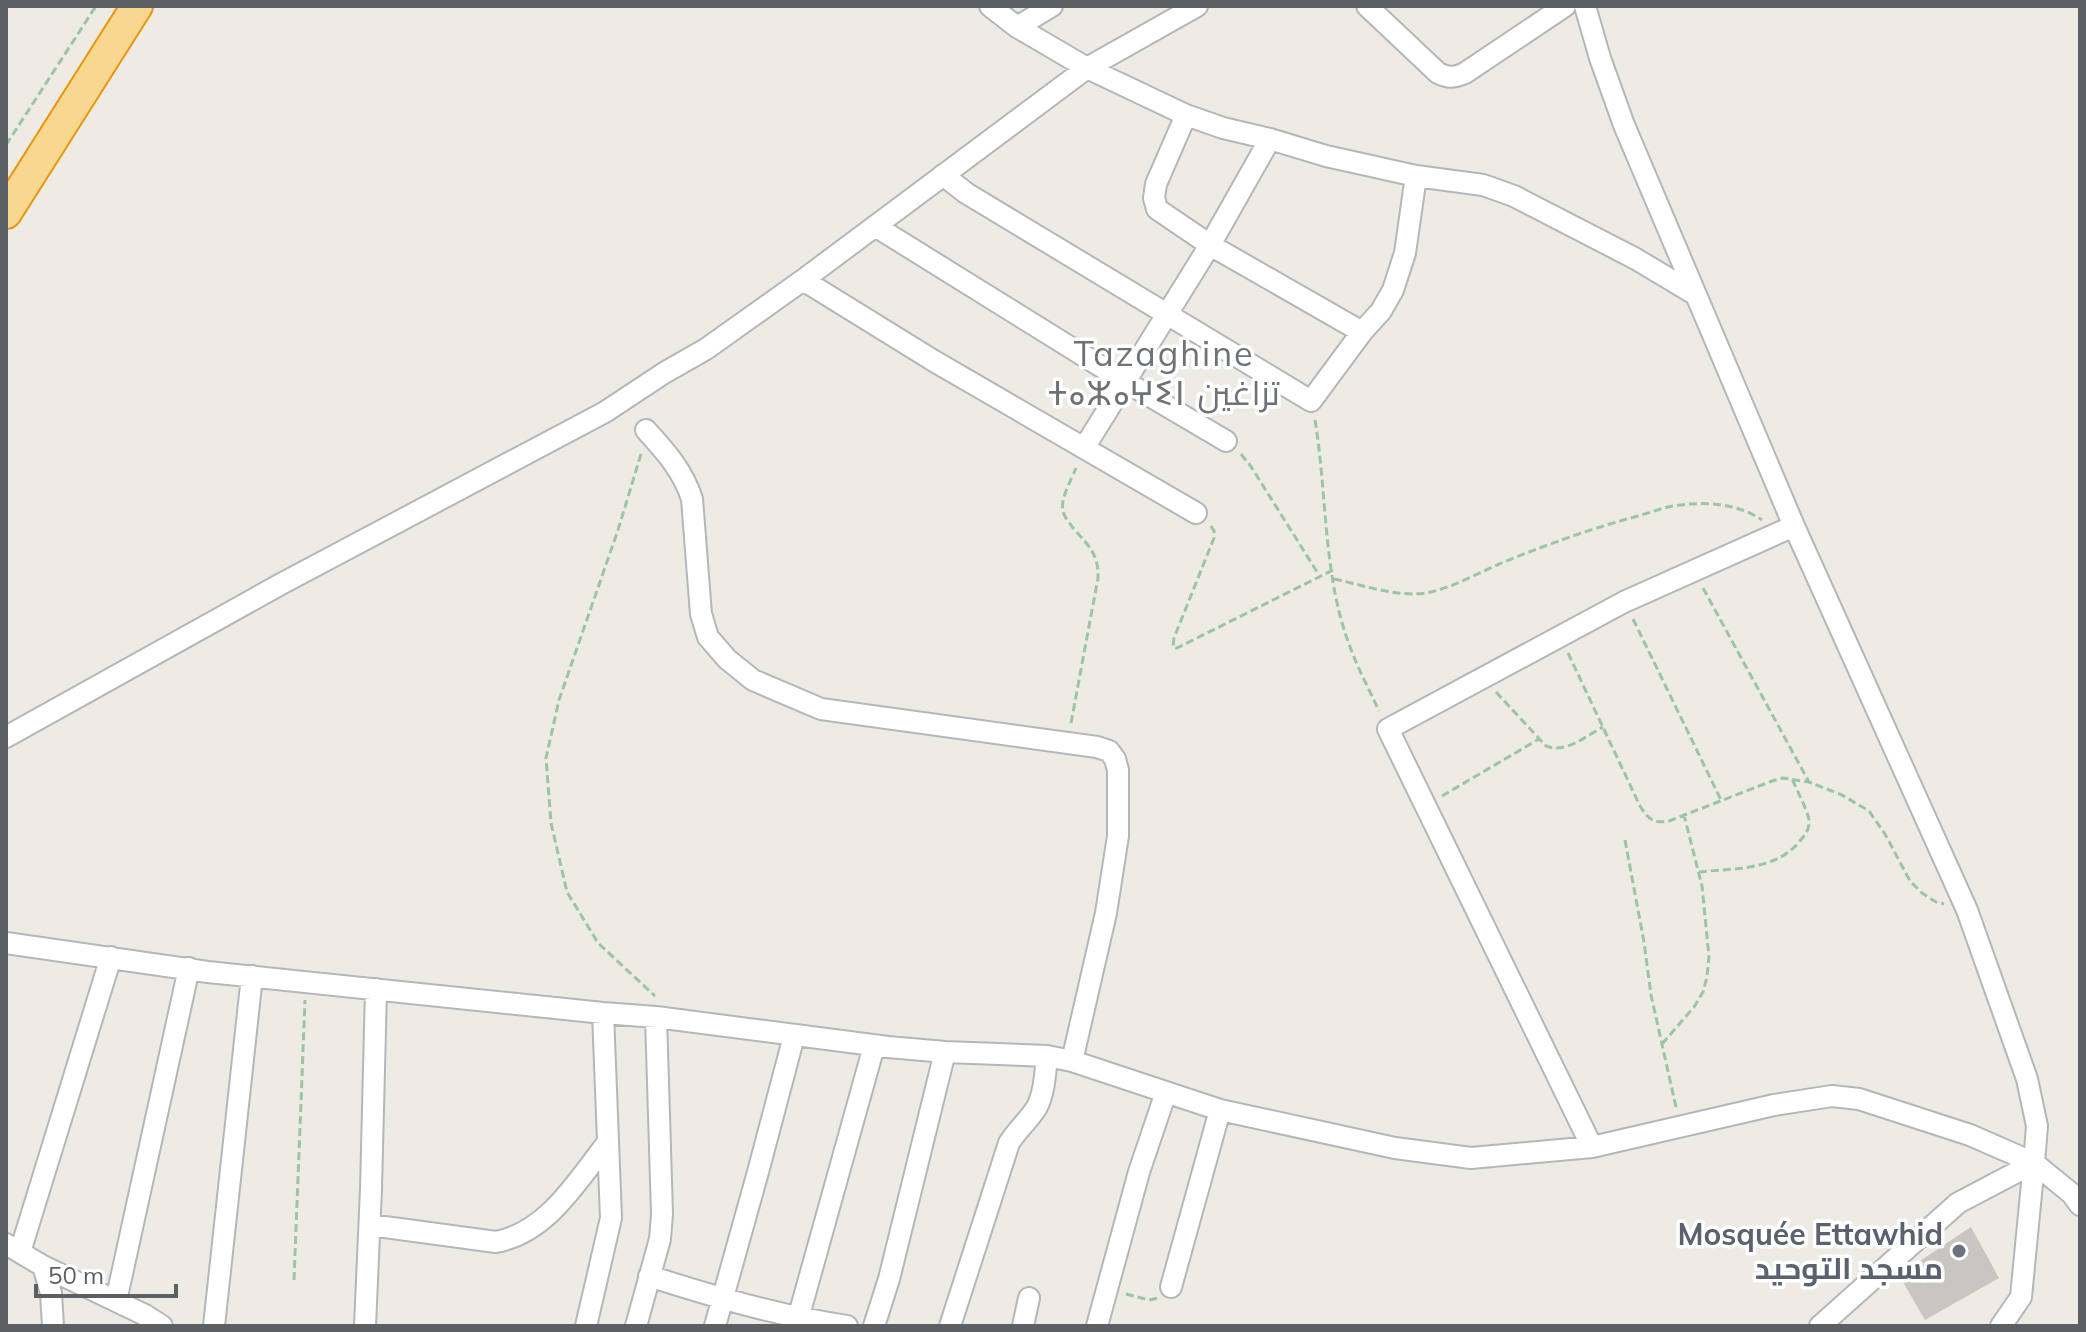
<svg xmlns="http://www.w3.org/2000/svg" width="2086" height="1332" font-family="Mulish,Cairo,'Noto Sans Tifinagh',sans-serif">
  <rect width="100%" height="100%" fill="#eeebe4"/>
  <!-- building -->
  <path fill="#c9c6c1" d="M1971 1227 1999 1278 1925 1320 1899 1275Z"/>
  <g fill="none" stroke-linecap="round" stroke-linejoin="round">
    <!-- minor casing -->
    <g stroke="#b4b7ba" stroke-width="24">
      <path id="minor" d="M990 6 1017 27 1087 68 1186 115 1223 128 1270 139 1326 156 1416 176 1483 185 1514 196 1636 259 1696 295
        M1367 6 1438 73C1448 78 1454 78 1465 73L1565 6
        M1585 6 1600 58 1624 125 1794 526 1967 910 2027 1079 2037 1126 2034 1163 2072 1194 2080 1205
        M1017 27 1052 6
        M1186 115 1156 184 1154 198 1157 209 1210 245 1362 332
        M943 175 966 193 1311 401 1362 332 1381 311 1393 290 1405 253 1416 176
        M875 226 1126 382 1226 441
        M803 280 934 361 1196 513
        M646 430C666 452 683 471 692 499L701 614 708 637 727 659 753 680 821 709 1097 747 1109 751 1115 759 1118 770V836L1106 913 1072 1061
        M1084 448 1210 245 1270 139
        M6 737 281 584 605 412 664 373 706 349 803 280 1087 68 1197 6
        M6 943 208 972 603 1013 656 1017 888 1047 945 1052 1047 1056 1072 1061 1220 1110 1395 1148 1471 1158 1592 1147 1774 1105 1832 1096 1859 1099 1970 1135 2034 1163
        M1592 1147 1388 729 1624 602 1794 526
        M370 1225 496 1242C548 1232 577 1181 608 1142
        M6 1244 43 1266 145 1315 162 1326
        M20 1252 111 957
        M43 1266 51 1293 53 1326
        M649 1276C715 1297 779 1316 847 1326
        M1171 1287 1220 1110
        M116 1301 189 968
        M214 1326 252 976
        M365 1326 371 1189 376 989
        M586 1326 611 1218 603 1013
        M636 1326 660 1239 662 1214 656 1017
        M715 1326 758 1172 794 1036
        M796 1326 874 1046
        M874 1326 889 1279 945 1052
        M950 1326 1009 1143C1017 1130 1029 1120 1037 1107 1045 1091 1045 1072 1047 1056
        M1023 1326 1029 1298
        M1097 1326 1139 1172 1166 1092
        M1820 1326 1958 1203 2034 1163
        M2001 1326 2021 1297 2034 1163"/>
    </g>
    <!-- highway casing -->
    <g stroke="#e89509" stroke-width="34">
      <path id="highway" d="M6 213 137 6"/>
    </g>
    <!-- path -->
    <path stroke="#9bc5a4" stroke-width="3" stroke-dasharray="8 4" stroke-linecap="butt" d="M6 145 96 6
      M1315 420C1327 492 1323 575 1349 644 1357 667 1369 689 1379 711
      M641 454 618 530 559 700 546 758 551 823 567 892 598 943 655 996
      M1241 454 1250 465 1319 575
      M1211 526 1214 531V538L1174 638 1173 647 1177 648 1333 570
      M1334 579C1363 585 1402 599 1431 592 1456 586 1480 572 1504 562 1548 544 1593 528 1638 516 1650 513 1661 508 1673 506 1702 501 1738 503 1762 520
      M1703 588 1809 782
      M1633 619 1721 800
      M1568 653 1640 806C1648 819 1654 824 1669 821L1772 781 1783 778 1809 782 1842 795 1869 811 1885 834 1910 881 1922 893 1936 902 1944 904
      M1496 692 1546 746C1565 754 1586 736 1603 727
      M1071 723 1098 578C1099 554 1088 545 1073 528 1070 523 1064 517 1063 511 1060 498 1072 479 1076 468
      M1442 796 1539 739
      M1625 840 1644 942 1651 995 1676 1107
      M1699 872C1734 868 1775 871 1799 842 1805 835 1810 829 1809 820 1807 808 1796 790 1792 778
      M1662 1044 1694 1007 1703 992 1707 977 1709 957 1702 886 1684 815
      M294 1280 305 1000
      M1126 1294 1149 1300 1158 1298"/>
    <!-- minor -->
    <use href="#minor" stroke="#fff" stroke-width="20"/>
    <!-- highway -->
    <use href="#highway" stroke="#f8d890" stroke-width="30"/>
  </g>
  <!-- markers -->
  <circle fill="#6b7280" stroke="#fff" stroke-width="3" cx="1959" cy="1251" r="8"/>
  <g text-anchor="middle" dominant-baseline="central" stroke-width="7" stroke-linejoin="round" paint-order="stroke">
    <!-- worship labels -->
    <g font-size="30" font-weight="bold" fill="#5b616d" stroke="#fff" text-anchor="end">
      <text x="1943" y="1234">Mosquée Ettawhid<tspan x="1943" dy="34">مسجد التوحيد</tspan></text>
    </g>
    <!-- quarter labels -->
    <g font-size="34" letter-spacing="2" fill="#6d7276" stroke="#fff">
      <text x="1164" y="353">Tazaghine<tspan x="1164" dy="39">ⵜⴰⵣⴰⵖⵉⵏ تزاغين</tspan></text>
    </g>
  </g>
  <!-- border -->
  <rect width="2086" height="1332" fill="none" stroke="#5c6064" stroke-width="16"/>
  <!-- scale -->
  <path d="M36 1284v12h140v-12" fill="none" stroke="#5c6064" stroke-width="4"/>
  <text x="48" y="1284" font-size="24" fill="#5c6064" stroke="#ffffff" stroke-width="6" paint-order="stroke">50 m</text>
</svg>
